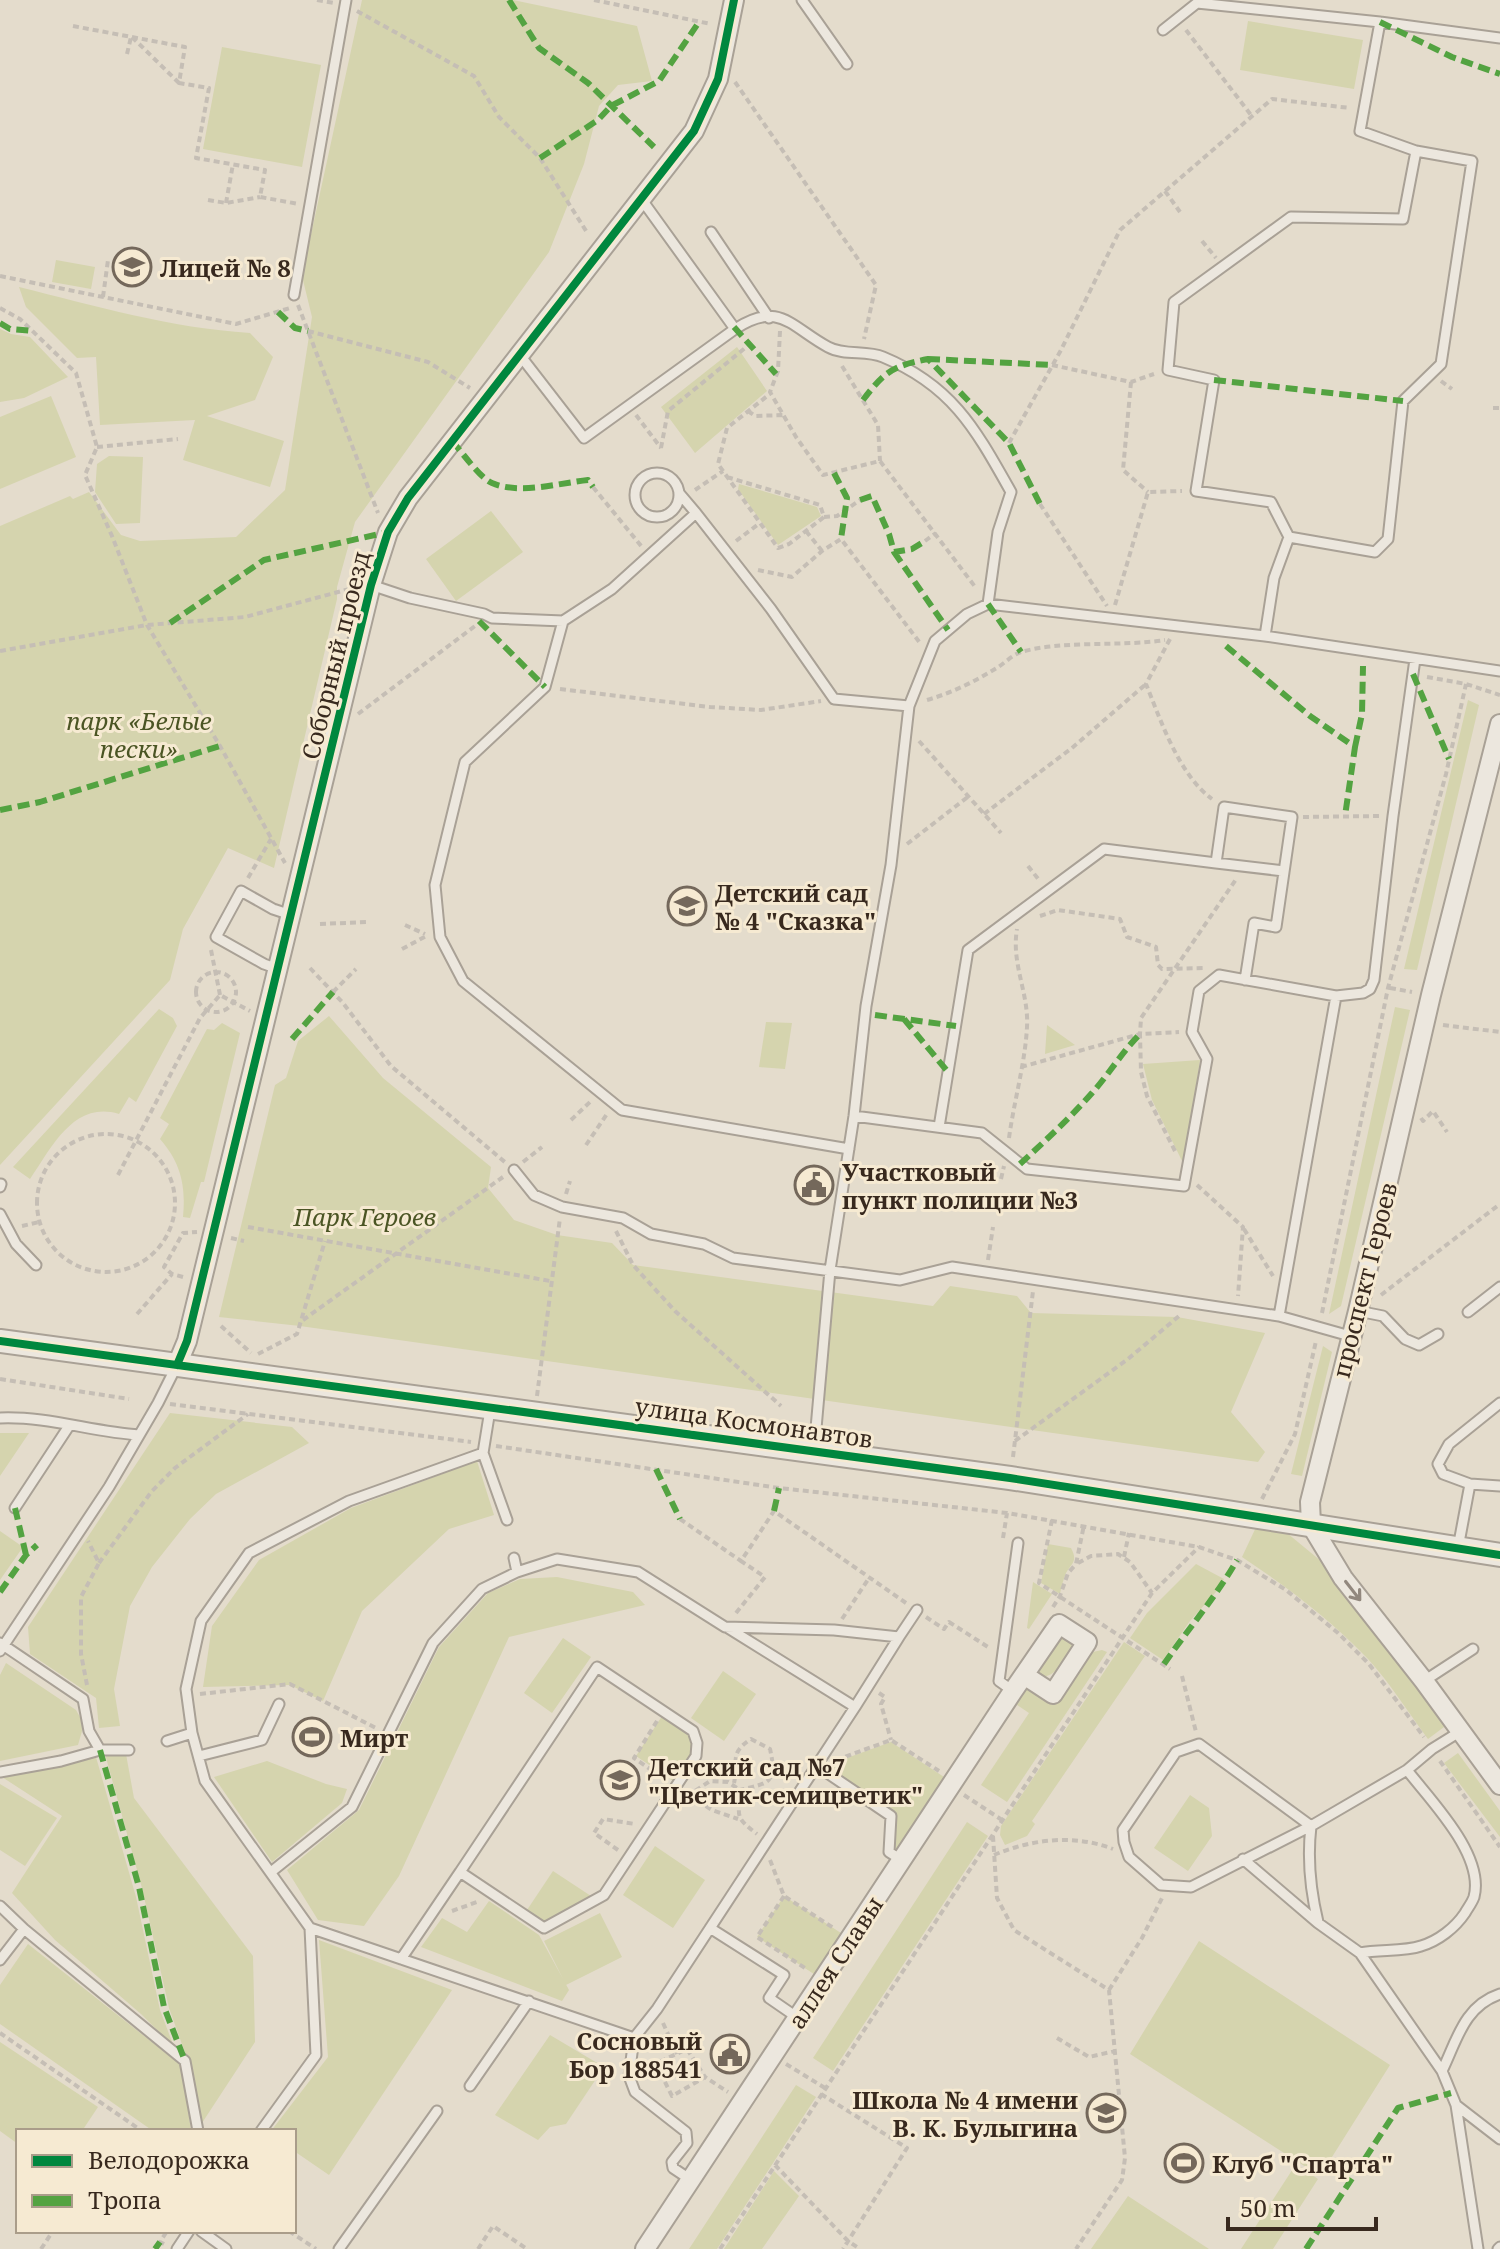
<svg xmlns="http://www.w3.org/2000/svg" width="1500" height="2249" font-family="'Noto Serif',serif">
  <rect width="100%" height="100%" fill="#e4dccc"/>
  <!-- green -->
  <path fill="#d5d4ae" d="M362 0H513L637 26 652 81 618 85 599 106 584 164 549 252 355 522 337 587V599L274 868 228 848 183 929 170 980 0 1165V526L70 496 73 499 89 492 121 535 140 541 236 537 285 490 312 317 302 276Z
    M1248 21 1363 40 1354 89 1240 70Z
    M222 47 321 65 302 167 203 149Z
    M56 260 95 267 91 289 52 282Z
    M19 287C95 306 171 328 250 333L273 357 255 400 207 416 284 441 270 487 183 460 195 420 100 425 96 357 77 358 26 307Z
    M0 329 11 334 30 337 68 377 24 398 0 402Z
    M737 347 767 391 695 453 661 407Z
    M51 396 76 457 0 489V417Z
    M109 456 143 457 140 523 116 524 95 492 97 464Z
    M739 484 817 507 821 516 778 545 738 489Z
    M491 511 523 552 456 601 426 559Z
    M1468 700 1479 705 1417 970 1404 969Z
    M1395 1007 1410 1010 1341 1306 1329 1314Z
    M159 1009 173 1018 177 1026 136 1102 129 1097 119 1114C73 1100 51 1149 30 1179L13 1167Z
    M329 1016 383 1078 491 1167 488 1188 514 1220 557 1235 612 1243 633 1265 933 1306 950 1286 1017 1296 1031 1313 1177 1317 1265 1333 1231 1412 1265 1452 1258 1462 300 1326 219 1317 275 1085 286 1078 298 1041Z
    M766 1022 792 1023 785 1069 759 1067Z
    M222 1023 240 1033 204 1182H201L190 1218 183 1217C186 1186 181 1163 160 1139L169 1124 160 1118 207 1029 214 1030Z
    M1047 1025 1075 1045 1045 1054Z
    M1200 1060 1184 1165 1152 1100 1143 1064Z
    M1323 1346 1332 1352 1302 1476 1291 1474Z
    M170 1413 292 1427 309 1443 216 1494 190 1519 152 1567 130 1606 114 1689 120 1726 99 1728 96 1698 30 1654 28 1627Z
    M0 1433H29L0 1476Z
    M477 1461 494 1515 449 1529 362 1611 323 1701 290 1685 203 1687 212 1626 259 1560 351 1508Z
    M1258 1523 1287 1533 1327 1566 1448 1724 1428 1739C1408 1712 1390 1683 1368 1659 1330 1619 1287 1587 1242 1557Z
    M0 1531 23 1547 0 1580Z
    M1048 1544 1071 1548C1078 1561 1072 1563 1066 1573 1063 1580 1061 1588 1060 1594L1041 1583Z
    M1196 1564 1224 1579 1216 1592 1190 1621 1163 1660 1130 1638 1147 1613Z
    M557 1577 633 1592 645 1605 509 1637 399 1876 364 1926 318 1920 287 1870 359 1810 439 1647 488 1593 520 1579Z
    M1033 1582 1052 1594 1029 1629 1027 1628Z
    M1062 1636 1073 1643 1074 1647C1068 1658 1057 1675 1043 1677L1037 1669 1056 1638Z
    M563 1638 591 1657 552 1713 524 1693Z
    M1124 1642 1145 1656 1032 1821 1035 1824 1027 1836 1005 1845 1000 1835 1001 1826Z
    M1102 1650 1107 1652 1007 1802 981 1785 1029 1713 1011 1701 1025 1680 1054 1698 1084 1654Z
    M6 1663 76 1710 84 1724 78 1745 0 1761V1675Z
    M723 1671 756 1694 724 1741 691 1718Z
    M664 1713 692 1732 694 1755 676 1783 636 1756Z
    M891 1742 944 1777 894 1853 891 1850 892 1816 822 1767Z
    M1458 1753 1500 1811V1837L1444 1763Z
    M105 1754H126L134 1798 253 1956 255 2042 202 2123 196 2106 188 2061 169 2008 142 1888Z
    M96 1757 136 1897 160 2010 174 2047 141 2014 55 1940 12 1893 62 1816 2 1777Z
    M267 1761 326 1784 347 1789 342 1803 272 1862 214 1777Z
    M0 1784 57 1818 25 1866 0 1850Z
    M1190 1795 1209 1808 1212 1836 1188 1871 1154 1848Z
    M967 1822 988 1836 833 2071 813 2058Z
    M655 1846 705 1880 673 1928 623 1895Z
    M553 1871 594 1898 544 1926 525 1913Z
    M784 1896 844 1935 817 1976 757 1937Z
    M489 1901 539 1935 569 1990 562 2001 421 1947 442 1918 467 1932Z
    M600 1913 622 1957 566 1985 544 1941Z
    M319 1940 452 1990 329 2175 294 2151V2131H271L328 2057Z
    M1199 1941 1390 2065 1320 2176 1130 2054Z
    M28 1944 182 2066 191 2131H153L0 2024V1985Z
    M550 2035 604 2067 566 2124 550 2127 538 2140 495 2115Z
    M0 2042 98 2107 82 2131H18V2144L0 2131Z
    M796 2085 816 2097 717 2249H689Z
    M1296 2164 1318 2179 1273 2249H1241Z
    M774 2171 799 2196 762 2249H724Z
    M1128 2196 1209 2249H1091Z"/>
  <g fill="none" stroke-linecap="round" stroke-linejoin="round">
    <!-- service casing -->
    <g stroke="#a9a196" stroke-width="13">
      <path id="service" d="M802 0 847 64
        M1163 30 1197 3 1380 22 1500 38
        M711 232 769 318
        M294 295 346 0
        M735 329C779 300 791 327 828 347 844 356 866 350 883 357 953 386 976 430 1011 492L998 532 988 604
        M519 354 584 438 735 329 642 200
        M635 495a22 22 0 1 1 44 0a22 22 0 1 1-44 0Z
        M679 493 696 513
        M1289 537 1375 552 1388 539 1403 401 1441 364 1472 161 1416 151
        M371 585 410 598 484 614 492 618 563 621 612 589 696 513 771 609 834 699 909 706
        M563 621 545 687 465 762 435 885 440 937 463 981 622 1110 849 1149
        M1265 636 1274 578 1289 537 1271 502 1196 491 1214 380 1168 370 1174 302 1291 217 1403 219 1416 151 1360 131 1380 22
        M1216 863 1284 871
        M278 969 264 964 216 937 241 891 273 909 291 915
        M854 1116 982 1133 1027 1169 1184 1186 1207 1059 1192 1032 1199 991 1219 975 1336 996 1363 993 1370 989 1374 980 1393 816 1415 659
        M939 1127 968 950 1104 849 1216 863 1224 807 1292 817 1276 927 1254 923 1245 980
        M514 1170 534 1195 562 1207 623 1218 651 1234 704 1244 733 1258 900 1280 952 1267 1279 1316 1350 1336
        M0 1187 1 1184
        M0 1214 16 1244 36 1265
        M1358 1311 1383 1316 1405 1339 1419 1345 1438 1334
        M1468 1312 1500 1287
        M1279 1316 1336 996
        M490 1410 483 1453 507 1520
        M0 1418C47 1416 93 1432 139 1435
        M814 1451 830 1270 854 1116 866 1006 891 865 909 706 935 641 967 614 988 604 1265 636 1500 671
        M1470 1484 1500 1486
        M15 1508 69 1426
        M1458 1548 1470 1484 1443 1474 1438 1464 1449 1444 1500 1403
        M514 1558 517 1572
        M0 1643 83 1699 89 1731 100 1750H129
        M0 1651 109 1487 158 1403 177 1365
        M597 1667 693 1731 697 1743 696 1756 604 1895 544 1928 460 1872Z
        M1424 1681 1473 1649
        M1013 1691 999 1681 1018 1543
        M855 1707 899 1637
        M167 1741 192 1733
        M199 1756 262 1740 279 1704
        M817 1766 891 1816 889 1852 903 1861
        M0 1772 61 1761 100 1750
        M1311 1826 1199 1744 1176 1752 1123 1830 1124 1842 1129 1857 1161 1885 1191 1887 1311 1826 1407 1770 1432 1749 1461 1731
        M1311 1826C1307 1860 1310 1889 1318 1922
        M1243 1859 1318 1923 1360 1953 1442 2071 1456 2105 1478 2249
        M271 1872 352 1807 433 1643 482 1589 517 1572 557 1559 638 1572 725 1627 834 1630 899 1637 917 1610
        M0 1906 24 1929 185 2061 198 2131
        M310 1928 634 2038
        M710 1928 784 1975 769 1998 798 2018
        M1360 1953C1379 1949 1403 1952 1421 1946 1438 1941 1455 1928 1465 1913 1467 1909 1472 1903 1474 1897 1485 1855 1431 1801 1407 1770
        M401 1959 460 1872
        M0 1960 24 1929
        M1442 2071C1457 2040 1464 2006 1500 1994
        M470 2086 529 2001
        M1456 2105 1500 2139
        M261 2131 316 2055 310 1928 205 1781 192 1733 186 1689 201 1621 249 1553 349 1501 483 1453
        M691 2180 673 2168 672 2162 687 2143 686 2132 635 2092 629 2076 634 2038 657 2009 855 1707 728 1628
        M201 2231 226 2249
        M177 2249 189 2231
        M339 2249 437 2111
        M1498 2249 1500 2247"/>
    </g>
    <!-- minor casing -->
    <g stroke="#a9a196" stroke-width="22">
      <path id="minor" d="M1500 724 1431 995 1358 1311 1310 1502 1311 1525 1343 1578 1424 1681 1500 1785
        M177 1365 187 1341 371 585 388 532 408 498 694 131 718 79 734 0
        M645 2249 1013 1691 1059 1624 1087 1642 1053 1694 1024 1675"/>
    </g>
    <!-- tertiary casing -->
    <g stroke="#a9a196" stroke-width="26">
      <path id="tertiary" d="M0 1341 1010 1478 1500 1555"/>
    </g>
    <!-- path -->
    <path stroke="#c5beb5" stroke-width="4" stroke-dasharray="6 4" stroke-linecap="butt" d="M317 0 334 3
      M594 0 711 24
      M357 11 474 76 499 117 540 158 588 234
      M73 26 185 47 179 83 209 88 196 158 265 170 260 197 299 204
      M1186 30 1251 115
      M132 37 179 83
      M127 54 131 37
      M735 82 876 285 864 339
      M1165 191 1180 212
      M208 200 226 203 260 197
      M226 203 233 164
      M1202 241 1216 258
      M0 276 236 324 290 308
      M103 297 108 260
      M298 305 378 513
      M0 308 20 319 76 373 97 447 85 475 112 536 147 625 220 746 285 863
      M308 331 428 362 470 388
      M780 331 778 371 770 392 796 437 823 475 880 461 976 588
      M1052 365 1131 382 1154 374
      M842 366 878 425 880 461
      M1441 381 1452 389
      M1131 382 1123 470 1148 492
      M1493 408H1500
      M748 411 755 416 784 415
      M636 415 661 448
      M1009 443 1061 350 1120 230 1272 99 1350 108
      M97 447 178 439
      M661 448 668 411 750 344
      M727 477 820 505 824 517 789 544 778 548 718 464 727 428 771 393
      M593 487 642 547
      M695 490 723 471
      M1040 504 1107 606
      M824 517 837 516 860 500
      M806 531 822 551
      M736 541 760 523
      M925 541 936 533
      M758 570 792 577 822 551 841 539 920 643
      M1115 605 1148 492 1182 491
      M1170 639 1146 684C1161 721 1179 775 1212 799
      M0 651 147 625 245 617 353 588
      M1427 677 1466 684 1500 695
      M560 689 710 707 761 710 821 701
      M927 700C951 693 974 682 995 669 1004 664 1012 655 1021 652 1062 640 1120 647 1165 640
      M358 714 475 626
      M919 741 1001 833
      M984 814 1072 748 1146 684
      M1303 817 1379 816
      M907 844 969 796
      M1028 866 1039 880
      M248 878 271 839
      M1040 916 1058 910 1120 919 1127 937 1156 947 1158 965 1162 969 1206 968
      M320 924 367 922
      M405 925 425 934
      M402 949 428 935
      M211 950 220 995
      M310 968 343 1003 391 1066 506 1163
      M196 992a20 20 0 1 1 40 0a20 20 0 1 1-40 0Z
      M1390 988 1412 992
      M333 992 356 969
      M1443 1025 1500 1032
      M1021 1067 1140 1034 1141 1018 1237 878
      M1421 1118 1423 1121 1433 1111 1447 1132
      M571 1120 590 1102
      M37 1203a69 69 0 1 1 138 0a69 69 0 1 1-138 0Z
      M1009 1138C1014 1101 1025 1064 1027 1027 1029 993 1011 964 1017 929
      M586 1145 607 1114
      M1175 1151 1147 1096 1141 1072 1140 1034 1179 1032
      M523 1162 542 1147
      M118 1175 200 1018 220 995 250 1011
      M1001 1179 1004 1166
      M1197 1185 1243 1227 1238 1296
      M566 1194 570 1181
      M22 1226 39 1222
      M248 1227 550 1281
      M1244 1229 1273 1276
      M616 1231 633 1265 675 1311 781 1406
      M231 1238 244 1241
      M988 1260 993 1227
      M183 1277 172 1274 164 1267 183 1233 197 1232
      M1381 1295 1500 1204
      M1322 1313 1388 988 1446 774 1466 684
      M137 1314 172 1274
      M303 1320 503 1177
      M221 1326 251 1353
      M258 1354 297 1334 325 1241
      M0 1379 129 1399
      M537 1396 560 1218
      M170 1404 471 1442
      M1015 1441 1128 1359 1179 1316
      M496 1446 779 1488 1007 1513 1199 1547 1237 1560 1286 1590 1338 1633 1369 1664 1424 1737
      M1013 1457 1033 1291
      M1262 1499 1295 1434 1316 1341
      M680 1519 741 1561
      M1052 1520 1039 1583 1170 1669
      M1003 1538 1007 1513
      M1124 1557 1129 1533
      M99 1563 152 1491 175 1468 248 1414
      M1078 1563 1091 1556 1118 1554 1130 1562 1152 1593
      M1053 1607 1060 1596 1068 1573 1076 1564 1084 1525
      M736 1613 765 1577 741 1561 774 1511 906 1603
      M926 1617 944 1629 949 1622 988 1647
      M842 1619 869 1578
      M1182 1676 1196 1732
      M87 1685 81 1654V1597L99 1563 88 1541
      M879 1693 885 1697 881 1704 891 1740
      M200 1694 290 1684 376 1728
      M657 1721 634 1758 666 1780
      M836 1760 891 1740 939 1771
      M1440 1761 1500 1847
      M734 1783C739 1761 728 1754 751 1739L770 1749C778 1784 768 1783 740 1790
      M687 1794 689 1795 710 1781 728 1782 740 1790C739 1818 734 1816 757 1834
      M689 1795 712 1810 738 1819
      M964 1795 1002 1820
      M993 1836 997 1898 1014 1930 1109 1990 1125 2158 1122 2180 1076 2249
      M618 1850 594 1833 603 1819 635 1824
      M994 1855C1032 1839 1074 1834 1113 1849
      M770 1860 784 1896 835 1929
      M784 1896 757 1937 808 1970
      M452 1911 477 1902
      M1109 1990 1142 1938 1162 1898
      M663 2023 677 2054
      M0 2033 142 2131
      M1057 2038 1089 2057 1115 2051
      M656 2064 672 2096 705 2077 728 2092
      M786 2064 825 2088
      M642 2070 687 2049 705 2077
      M821 2094 907 2148 843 2249
      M775 2165 848 2241 860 2249
      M289 2231 316 2249
      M164 2244 160 2242 167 2231
      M41 2249 53 2231
      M478 2249 493 2226 527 2249
      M720 2249 1152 1593 1199 1547"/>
    <!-- service -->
    <use href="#service" stroke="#ece7de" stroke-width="9"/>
    <!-- minor -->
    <use href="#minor" stroke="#ece7de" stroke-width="18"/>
    <!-- tertiary -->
    <use href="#tertiary" stroke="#ece7de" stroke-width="22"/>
    <!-- quiet -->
    <path stroke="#53a341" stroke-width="6" stroke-dasharray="12 6" stroke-linecap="butt" d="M509 0 539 48 588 83 654 147
      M1380 22 1452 57 1500 74
      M540 158 598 120 611 106 659 81 699 22
      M278 312 295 328 308 331
      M0 323 10 329 33 331
      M734 327 776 374
      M928 359 1052 365
      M1214 380 1403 401
      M863 400C885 371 893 366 928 359L1009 443 1040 504
      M452 441C462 452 480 478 492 483 520 495 559 483 588 480L593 487
      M834 473 847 498 841 539
      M860 500 872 496 889 534 894 552 912 549 925 541
      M894 552 948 630
      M988 604 1021 652
      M479 621 545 687
      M170 623 264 560 388 532
      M1226 646 1310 716 1355 747 1345 816
      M1413 674 1449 759
      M1355 747 1362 714 1363 666
      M0 810 40 802 220 746
      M875 1015 956 1026
      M904 1019 948 1072
      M292 1039 333 992
      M1020 1164C1045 1141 1070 1118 1092 1093 1109 1074 1122 1052 1140 1034
      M656 1469 680 1519
      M15 1508 26 1555
      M774 1511 779 1488
      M0 1592 26 1555 37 1545
      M1164 1664C1188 1629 1216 1597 1237 1560
      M100 1750 139 1887 164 2007 185 2061
      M155 2249 160 2242
      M1306 2249 1398 2108 1451 2093"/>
    <!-- cycleway casing -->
    <g stroke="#f6ead2" stroke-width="13">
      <path id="cycleway" d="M0 1341 1010 1478 1500 1555
        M177 1365 187 1341 371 585 388 532 408 498 694 131 718 79 734 0"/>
    </g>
    <!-- cycleway -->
    <use href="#cycleway" stroke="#00873e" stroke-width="8"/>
  </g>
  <!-- one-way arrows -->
  <defs><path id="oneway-shaft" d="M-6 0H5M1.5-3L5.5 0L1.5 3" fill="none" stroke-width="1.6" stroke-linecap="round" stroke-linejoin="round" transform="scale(2)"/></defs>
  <use stroke="#92887e" href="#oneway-shaft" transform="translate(1353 1591) rotate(52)"/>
  <!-- icons -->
  <defs>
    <g id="school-ring" transform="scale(2)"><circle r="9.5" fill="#f6ead2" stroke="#74685b" stroke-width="1.5"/><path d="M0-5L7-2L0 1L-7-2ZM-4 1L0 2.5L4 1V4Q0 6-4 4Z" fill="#74685b"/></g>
    <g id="civic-ring" transform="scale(2)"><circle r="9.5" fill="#f6ead2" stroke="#74685b" stroke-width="1.5"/><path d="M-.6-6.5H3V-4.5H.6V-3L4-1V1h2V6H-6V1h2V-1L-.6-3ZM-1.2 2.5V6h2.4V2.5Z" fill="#74685b"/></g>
    <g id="stadium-ring" transform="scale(2)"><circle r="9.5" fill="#f6ead2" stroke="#74685b" stroke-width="1.5"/><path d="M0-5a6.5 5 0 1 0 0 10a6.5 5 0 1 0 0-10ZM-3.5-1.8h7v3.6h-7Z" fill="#74685b"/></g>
  </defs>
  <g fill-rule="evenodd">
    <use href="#school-ring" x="132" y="267"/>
    <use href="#school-ring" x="687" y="906"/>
    <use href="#civic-ring" x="814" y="1185"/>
    <use href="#stadium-ring" x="312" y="1737"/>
    <use href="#school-ring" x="620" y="1780"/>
    <use href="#civic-ring" x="730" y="2054"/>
    <use href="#school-ring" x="1106" y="2113"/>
    <use href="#stadium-ring" x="1184" y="2163"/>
  </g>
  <g text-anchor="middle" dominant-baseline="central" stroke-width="6" stroke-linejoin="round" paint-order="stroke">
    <!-- poi labels -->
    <g font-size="24" font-weight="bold" fill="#38291e" stroke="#f6ead2" text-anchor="start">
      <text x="160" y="267">Лицей № 8</text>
      <text x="715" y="892">Детский сад<tspan x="715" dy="28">№ 4 "Сказка"</tspan></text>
      <text x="842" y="1171">Участковый<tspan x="842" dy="28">пункт полиции №3</tspan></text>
      <text x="340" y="1737">Мирт</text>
      <text x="648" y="1766">Детский сад №7<tspan x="648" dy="28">"Цветик-семицветик"</tspan></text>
      <text x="702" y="2040" text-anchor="end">Сосновый<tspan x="702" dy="28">Бор 188541</tspan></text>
      <text x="1078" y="2099" text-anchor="end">Школа № 4 имени<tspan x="1078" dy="28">В. К. Булыгина</tspan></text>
      <text x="1212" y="2163">Клуб "Спарта"</text>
    </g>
    <!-- street labels -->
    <g font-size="24" fill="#38291e" stroke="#f6ead2">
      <text transform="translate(335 655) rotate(-76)">Соборный проезд</text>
      <text transform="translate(1364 1280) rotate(-76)">проспект Героев</text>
      <text transform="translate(754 1422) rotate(8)">улица Космонавтов</text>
      <text transform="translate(835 1962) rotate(-57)">аллея Славы</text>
    </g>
    <!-- park labels -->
    <g font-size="24" font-style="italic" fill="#4b5524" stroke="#f6ead2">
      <text x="139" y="720">парк «Белые<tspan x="139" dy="28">пески»</tspan></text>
      <text x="365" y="1216">Парк Героев</text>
    </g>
  </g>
  <!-- legend -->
  <rect x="16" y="2129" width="280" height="104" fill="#f6ead2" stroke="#aa9d8a" stroke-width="2"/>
  <rect x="32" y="2155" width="40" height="12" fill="#00873e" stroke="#aa9d8a" stroke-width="2"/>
  <text x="88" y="2169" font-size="24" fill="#38291e">Велодорожка</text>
  <rect x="32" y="2195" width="40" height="12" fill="#53a341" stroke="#aa9d8a" stroke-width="2"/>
  <text x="88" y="2209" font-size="24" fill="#38291e">Тропа</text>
  <!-- scale -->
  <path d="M1228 2217v12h148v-12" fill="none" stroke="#38291e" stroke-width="4"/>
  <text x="1240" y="2217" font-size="24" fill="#38291e" stroke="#f6ead2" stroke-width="6" paint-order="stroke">50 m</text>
</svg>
